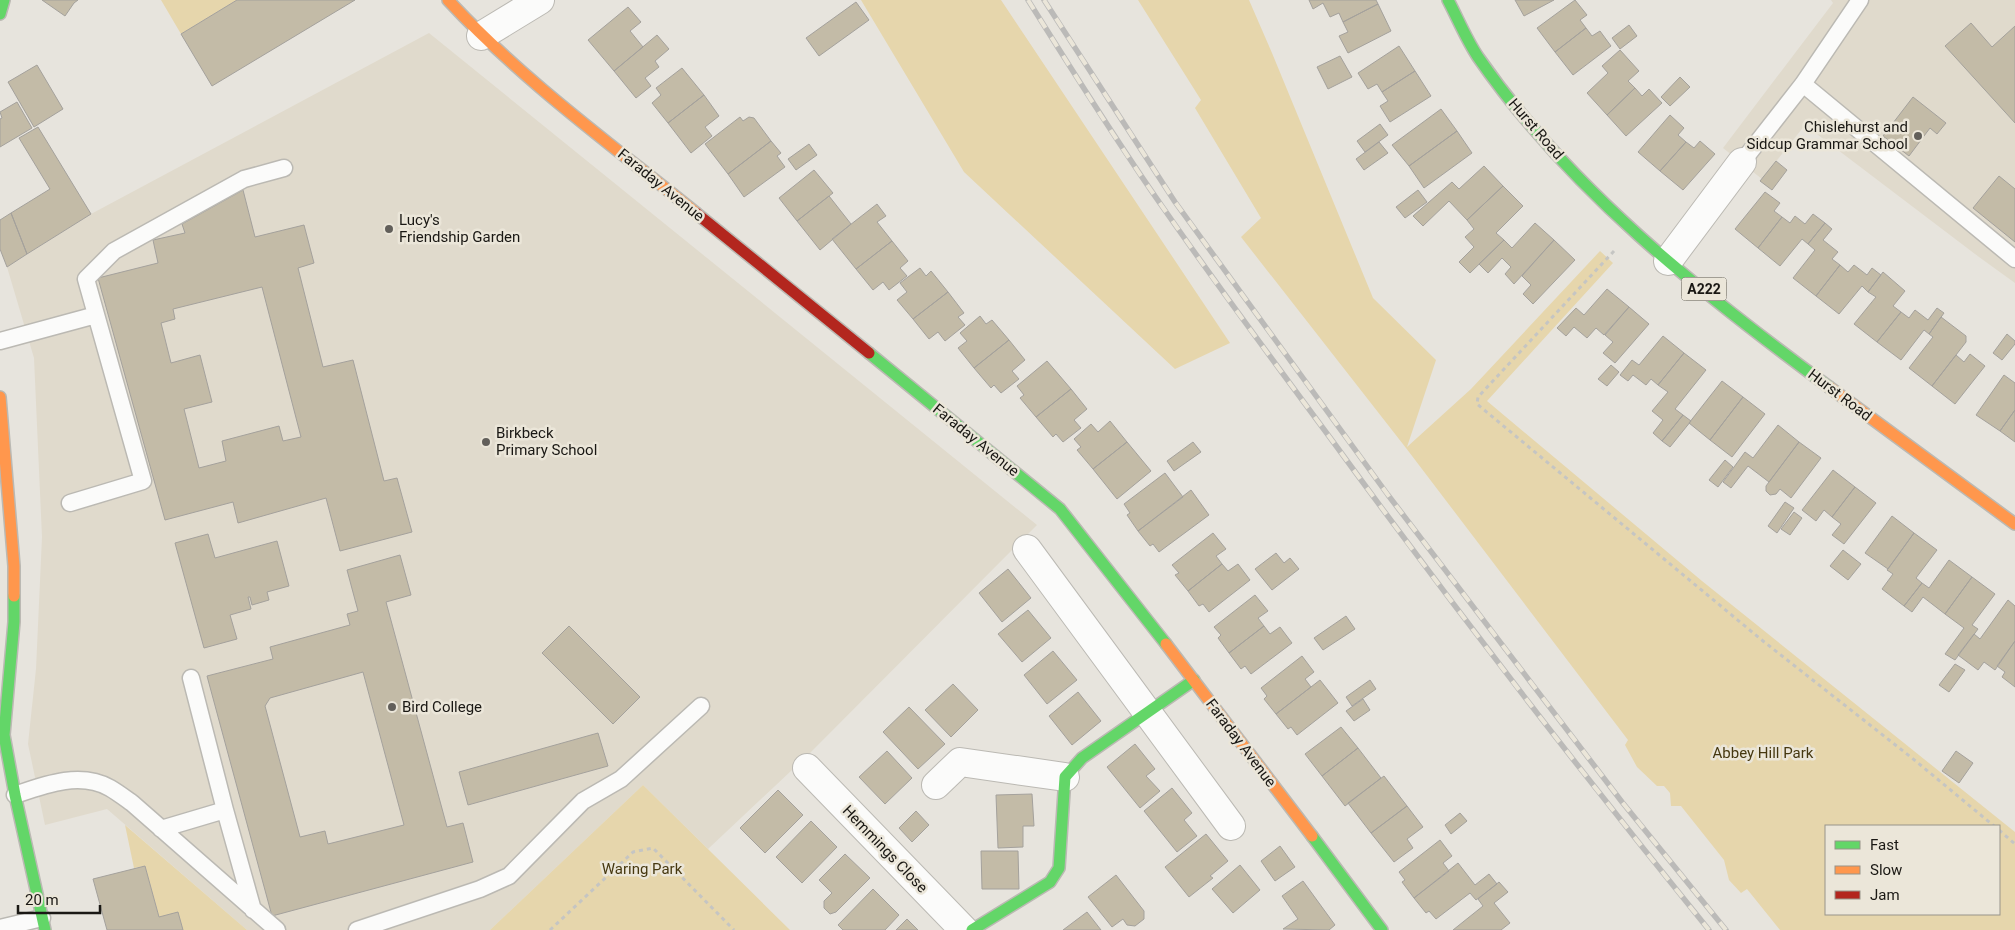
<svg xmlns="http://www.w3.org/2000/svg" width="2015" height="930" font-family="Roboto,sans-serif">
  <rect width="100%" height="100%" fill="#e7e4dd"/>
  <!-- built -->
  <path fill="#e0dacc" d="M1831 0H2015V283L1979 257 1805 125 1762 179 1723 148 1833 3Z
    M429 33 1037 525 809 754 708 849 643 785 490 930H247L107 809 45 825 28 744 36 669 42 537 34 358 7 267 91 214Z"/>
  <!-- green -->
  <path fill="#e6d6ac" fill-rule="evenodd" d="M161 0H237L181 34Z
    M861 0H1001L1230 343 1175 369 964 172Z
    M1138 0H1249L1272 53 1373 298 1436 360 1407 447 1471 389 1600 251 1613 263 1487 401 1702 581 2015 832V930H1780L1747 889 1741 893 1729 880 1724 860 1681 806H1671L1670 793 1664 786H1657L1637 767 1625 745 1628 740 1406 448 1241 237 1261 218 1195 108 1201 100ZM1826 826H1999V914H1826Z
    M643 785 790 930H490Z
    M125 825 247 930H183L159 917 145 866 134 868Z"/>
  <!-- building -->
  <path fill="#c3bba7" stroke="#a4a19c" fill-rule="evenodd" d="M42 0H78L74 3 65 16Z
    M237 0H355L212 86 181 34Z
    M1309 0H1376L1378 4 1343 22 1339 13 1330 17 1323 3 1313 9Z
    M1515 0H1554L1524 16Z
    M1575 0 1587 15 1580 20 1586 28 1555 52 1537 28Z
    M856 2 869 20 819 56 806 38Z
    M1378 4 1391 31 1348 53 1339 36 1348 32 1343 22Z
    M628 7 641 22 630 31 643 47 614 71 588 40Z
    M1971 23 1992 47 2015 26V123L1945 46Z
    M1629 25 1637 36 1620 49 1612 38Z
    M1586 28 1592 36 1600 31 1611 46 1573 75 1555 52Z
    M657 35 669 49 655 61 659 67 645 78 651 86 636 98 614 71Z
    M1399 46 1415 71 1382 92 1377 84 1368 89 1358 73Z
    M1620 50 1639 71 1628 81 1635 88 1607 115 1587 93 1608 73 1602 66Z
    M1340 56 1352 77 1328 89 1317 67Z
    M37 65 63 109 34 127 8 82Z
    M682 68 704 95 668 123 652 103 661 95 656 88Z
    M1415 71 1431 96 1390 122 1380 106 1388 101 1382 92Z
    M1680 77 1690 87 1670 106 1661 97Z
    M1635 88 1642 96 1649 89 1662 103 1626 136 1607 115Z
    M704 95 719 116 705 127 712 136 691 153 668 123Z
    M1913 97 1946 123 1937 134 1930 128 1909 156 1883 136Z
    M17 102 32 128 0 147V119L2 118 0 112Z
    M1441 109 1457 131 1409 166 1392 145Z
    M1670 115 1684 128 1678 135 1686 142 1660 171 1638 152Z
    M740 117 743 121 749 117 754 118 771 141 728 174 705 144Z
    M1380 124 1388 135 1365 152 1357 141Z
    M38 127 91 214 27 254 11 213 50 189 19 138Z
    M1457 131 1472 153 1424 188 1409 166Z
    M771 141 781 153 777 156 785 167 744 197 728 174Z
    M1700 141 1715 154 1683 190 1660 171 1686 142 1694 148Z
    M1379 142 1388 153 1364 170 1356 159Z
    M809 144 817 155 796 170 788 159Z
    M1776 161 1787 170 1772 190 1760 181Z
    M1484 166 1503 186 1467 220 1449 201 1423 226 1413 216 1452 182 1459 189Z
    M814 170 833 193 797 221 779 198Z
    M1999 176 2015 189V242L1973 208Z
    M1503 186 1523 206 1496 233 1504 240 1470 273 1459 262 1474 247 1465 237 1474 229 1467 220Z
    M243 190 255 237 304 225 314 263 298 268 323 367 353 360 384 481 397 478 412 532 340 551 326 498 238 523 233 502 165 520 98 278 158 263 153 240 185 233 182 224ZM262 287 301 437 283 441 279 426 222 441 226 461 199 468 184 409 212 402 200 355 171 363 161 323 175 319 173 309Z
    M1418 190 1427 202 1405 218 1396 207Z
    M1765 192 1780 203 1774 211 1782 217 1758 248 1735 229Z
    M829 196 851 224 820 250 797 221Z
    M877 204 886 216 877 222 892 241 856 269 832 239Z
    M11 213 27 254 7 267 0 249V220Z
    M1813 214 1825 223 1808 244 1802 239 1780 266 1758 248 1782 217 1790 223 1795 216 1805 224Z
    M1535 223 1554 240 1514 284 1505 274 1511 267 1502 258 1488 273 1479 264 1504 240 1512 248Z
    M1825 223 1832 229 1823 240 1838 252 1832 259 1840 265 1816 296 1793 278 1815 250 1808 244Z
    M1554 240 1575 260 1533 304 1523 294 1531 285 1522 276Z
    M892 241 908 261 900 268 907 276 889 290 883 282 873 290 856 269Z
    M1840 265 1848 272 1854 265 1867 275 1872 268 1881 275 1868 292 1862 286 1839 314 1816 296Z
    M920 268 926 276 931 271 948 292 913 319 897 300 907 292 900 283Z
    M1883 272 1905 291 1893 306 1901 312 1877 342 1854 324 1876 297 1868 292Z
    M1607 289 1629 307 1604 335 1596 328 1587 338 1574 327 1566 336 1557 328 1576 308 1584 315Z
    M948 292 964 313 958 317 965 325 945 341 938 332 929 339 913 319Z
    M1629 307 1649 324 1615 363 1603 353 1613 342 1605 335Z
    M1937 308 1944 313 1929 334 1924 330 1901 360 1877 342 1901 312 1909 318 1915 310 1928 320Z
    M980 316 986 324 992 320 1009 340 974 368 958 348 967 341 960 333Z
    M1941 317 1966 336V342L1932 386 1909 368 1933 337 1929 334Z
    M2007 334 2015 341V344L2002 360 1993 353Z
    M1663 336 1684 353 1658 385 1651 379 1646 385 1633 375 1628 381 1620 375 1632 360 1639 365Z
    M1009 340 1025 360 1012 371 1019 379 1001 393 994 385 991 388 974 368Z
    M1684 353 1706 370 1675 409 1683 415 1662 441 1653 433 1663 420 1652 411 1668 392 1658 385Z
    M1970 354 1985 366 1955 404 1932 386 1956 355 1964 362Z
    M1047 361 1071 389 1036 417 1020 398 1024 395 1017 386Z
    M1611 365 1619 372 1607 386 1598 379Z
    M2004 375 2015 383V410L2000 431 1976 415Z
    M1722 381 1743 397 1710 440 1689 423Z
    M1071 389 1087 409 1074 420 1081 428 1063 442 1056 434 1053 437 1036 417Z
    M1743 397 1765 414 1732 457 1710 440Z
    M2015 410V442L2000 431Z
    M1683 415 1691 421 1670 447 1662 441Z
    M1110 421 1127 442 1093 469 1077 450 1081 447 1074 439 1091 424 1098 432Z
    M1778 425 1799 442 1769 482 1748 466 1731 488 1723 482 1745 452 1753 458Z
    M1127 442 1151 471 1117 499 1093 469Z
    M1193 442 1201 452 1174 471 1167 461Z
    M1799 442 1821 458 1791 498 1780 489 1776 494 1770 495 1766 491V486Z
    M1725 460 1733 467 1718 487 1709 480Z
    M1833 470 1855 487 1832 517 1824 510 1816 521 1802 510Z
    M1165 473 1183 497 1138 531 1127 515 1130 513 1124 504Z
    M1855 487 1876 503 1844 544 1832 535 1841 524 1832 517Z
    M1191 490 1209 515 1159 552 1153 544 1150 546 1138 531Z
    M1785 502 1794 508 1777 533 1768 526Z
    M1794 512 1802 518 1790 535 1781 529Z
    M1892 516 1914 533 1888 569 1865 553Z
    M1213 533 1226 549 1216 556 1222 564 1188 591 1175 575 1179 573 1172 565Z
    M1914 533 1937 550 1916 578 1922 583 1904 606 1882 589 1893 574 1887 570Z
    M208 534 215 558 277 541 289 586 267 592 269 600 252 605 250 597H248L251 609 230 615 237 639 204 648 175 543Z
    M1843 550 1861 564 1848 580 1830 566Z
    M1276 553 1284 563 1290 558 1299 569 1272 590 1255 569Z
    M400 555 411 595 386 602 447 827 463 823 473 862 272 916 207 676 273 659 270 647 350 625 347 614 358 611 347 570ZM363 672 404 825 328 844 325 831 300 837 265 706 270 698Z
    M1949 560 1972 577 1945 614 1923 597 1912 612 1904 606 1922 583 1929 588Z
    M1222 564 1228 571 1238 564 1250 580 1209 612 1203 604 1199 606 1188 591Z
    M1008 569 1031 598 1002 622 979 593Z
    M1972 577 1995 594 1972 625 1978 629 1955 660 1945 654 1964 628 1945 614Z
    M1255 595 1268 611 1258 618 1264 626 1229 653 1218 638 1221 635 1214 627Z
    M2008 600 2015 606V641L1995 670 1984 662 1978 670 1958 655 1974 634 1980 639Z
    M1028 610 1051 638 1022 662 998 634Z
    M1346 616 1355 629 1323 650 1314 638Z
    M569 626 640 697 613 724 542 653Z
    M1264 626 1270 634 1280 627 1292 643 1251 674 1245 666 1241 669 1229 653Z
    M2015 641V687L2002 677 2005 672 1997 666Z
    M1053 651 1077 680 1047 704 1024 675Z
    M1302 656 1314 672 1305 679 1311 687 1276 714 1264 699 1267 696 1261 688Z
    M1955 664 1965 670 1949 692 1939 685Z
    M1320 680 1338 703 1297 735 1291 727 1288 729 1276 714Z
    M1370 680 1376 689 1352 706 1346 697Z
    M953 684 978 710 951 737 925 710Z
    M1078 692 1101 721 1072 745 1049 716Z
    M1363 699 1370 710 1354 721 1346 711Z
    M909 707 945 744 918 769 883 732Z
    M1341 727 1358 748 1322 776 1305 754Z
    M598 733 608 766 468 805 459 772Z
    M1135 744 1155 769 1146 776 1160 791 1140 808 1107 767Z
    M1358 748 1381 778 1345 806 1322 776Z
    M887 751 912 778 885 804 859 777Z
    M1956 751 1973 763 1959 783 1942 771Z
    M1384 776 1407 806 1371 833 1348 803Z
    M1172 788 1192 813 1184 820 1197 836 1177 852 1144 811Z
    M778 790 803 815 765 853 740 828Z
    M1032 794 1034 826H1023V847L998 848 996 795Z
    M1407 806 1423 827 1407 839 1413 848 1394 862 1371 833Z
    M916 811 929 825 912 842 899 828Z
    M1460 813 1467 821 1451 834 1445 825Z
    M811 821 837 847 802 883 776 857Z
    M1206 834 1228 861 1210 876 1213 878 1189 897 1165 867Z
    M1440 840 1452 856 1443 863 1449 871 1414 898 1402 882 1405 880 1399 872Z
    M1280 846 1295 867 1275 881 1261 861Z
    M981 851H1018L1019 889H982Z
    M845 854 870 878 836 912 830 914 824 908V901L832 893 819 880Z
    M1458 863 1475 885 1489 874 1497 884 1476 900 1470 893 1436 919 1429 911 1426 913 1414 898Z
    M1240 865 1260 890 1233 913 1212 889Z
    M145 866 159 917 178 912 183 930H107L93 879Z
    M1116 875 1144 911V919L1135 926 1127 925 1123 919 1112 927 1088 897Z
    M1303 881 1335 925 1329 930 1283 929 1298 919 1282 896Z
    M1499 882 1508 892 1494 903 1510 923 1501 930H1453L1483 906 1478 899Z
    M873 889 899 915 885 930H843L838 925Z
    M1087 912 1101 930H1063Z
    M907 919 918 930H896Z"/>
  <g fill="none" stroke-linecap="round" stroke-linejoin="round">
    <!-- lane casing -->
    <g stroke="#bbb9b3" stroke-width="19">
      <path id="lane" d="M1803 84 2015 259
        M1742 162 1803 84 1860 0
        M0 341 96 315
        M70 503 143 481 86 279 114 251 244 179 284 168
        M191 678 225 810
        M15 795C44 785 80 771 110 788 117 792 125 798 132 803L277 930
        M161 829 225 810 253 910
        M0 928 42 918
        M357 930 480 889 509 876 583 801 621 779 701 706"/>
    </g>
    <!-- street casing -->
    <g stroke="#bbb9b3" stroke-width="30">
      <path id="street" d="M481 36 540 0
        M1668 261 1742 162
        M1027 549 1231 826
        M807 768 964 930
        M936 785 960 762 1065 777"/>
    </g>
    <!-- fast casing -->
    <g stroke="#bbb9b3" stroke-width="14">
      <path id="fast" d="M1448 0C1458 19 1466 39 1478 57 1570 190 1700 292 1829 387
        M0 14 4 0
        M869 353 1060 509 1166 644
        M14 596V622L4 735 15 795 45 930
        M1312 836 1382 930
        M972 930 1050 882 1059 868 1065 777 1082 758 1194 680"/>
    </g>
    <!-- slow casing -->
    <g stroke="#bbb9b3" stroke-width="14">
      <path id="slow" d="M448 0C522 80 612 145 696 213
        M1829 387 2015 524
        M0 397 14 566V596
        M1166 644 1312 836"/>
    </g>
    <!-- jam casing -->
    <g stroke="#bbb9b3" stroke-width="14">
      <path id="jam" d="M696 213 869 353"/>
    </g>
    <!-- path -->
    <path stroke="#c5c5c3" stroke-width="3" stroke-dasharray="4 4" stroke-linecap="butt" d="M1614 251 1478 397 1477 404 1763 641 1912 758 1994 826
      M1999 830 2015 844
      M550 930 633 852 653 848 734 930"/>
    <!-- lane -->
    <use href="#lane" stroke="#fbfbfa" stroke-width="16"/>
    <!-- street -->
    <use href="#street" stroke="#fbfbfa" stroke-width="28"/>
    <!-- fast -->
    <use href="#fast" stroke="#63d668" stroke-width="11"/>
    <!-- slow -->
    <use href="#slow" stroke="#ff974d" stroke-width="11"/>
    <!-- jam -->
    <use href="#jam" stroke="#b3261e" stroke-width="11"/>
    <!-- rail casing -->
    <g stroke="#bbbab8" stroke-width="5.5">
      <path id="rail" d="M1028 0C1072 70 1116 141 1164 209 1219 288 1277 366 1334 443 1455 609 1580 771 1709 930
        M1044 0 1175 202 1388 495 1622 802 1726 930"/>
    </g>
    <!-- rail -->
    <use href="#rail" stroke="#ebe6d9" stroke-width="4" stroke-dasharray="11" stroke-linecap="butt"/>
  </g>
  <!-- markers -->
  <g fill="#625f5a" stroke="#ebe6d9" stroke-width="2">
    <circle cx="1918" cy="136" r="5"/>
    <circle cx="389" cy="229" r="5"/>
    <circle cx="486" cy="442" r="5"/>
    <circle cx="392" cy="707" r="5"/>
  </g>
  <g text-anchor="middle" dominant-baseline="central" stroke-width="5" stroke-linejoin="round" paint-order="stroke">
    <!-- shield labels -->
    <rect fill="#ebe6d9" stroke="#59564f" stroke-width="1" x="1681.5" y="277.5" width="45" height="23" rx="4"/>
    <g font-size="14" font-weight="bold" fill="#1a1814">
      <text x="1704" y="289">A222</text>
    </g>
    <!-- poi labels -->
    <g font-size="15" fill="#1a1814" stroke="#ebe6d9" text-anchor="start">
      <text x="1908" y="127" text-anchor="end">Chislehurst and<tspan x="1908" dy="17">Sidcup Grammar School</tspan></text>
      <text x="399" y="220">Lucy's<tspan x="399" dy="17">Friendship Garden</tspan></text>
      <text x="496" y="433">Birkbeck<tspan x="496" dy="17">Primary School</tspan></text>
      <text x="402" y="707">Bird College</text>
    </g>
    <!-- street labels -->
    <g font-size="15" fill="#1a1814" stroke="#ebe6d9">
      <text transform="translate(1536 129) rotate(49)">Hurst Road</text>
      <text transform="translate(661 185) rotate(39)">Faraday Avenue</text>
      <text transform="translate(1840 395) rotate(37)">Hurst Road</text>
      <text transform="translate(976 440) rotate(39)">Faraday Avenue</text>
      <text transform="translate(1241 743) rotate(53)">Faraday Avenue</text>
      <text transform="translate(885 849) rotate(46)">Hemmings Close</text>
    </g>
    <!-- park labels -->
    <g font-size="15" fill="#463810" stroke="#ebe6d9">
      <text x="1763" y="753">Abbey Hill Park</text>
      <text x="642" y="869">Waring Park</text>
    </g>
  </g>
  <!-- legend -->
  <rect x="1825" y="825" width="175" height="90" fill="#ebe6d9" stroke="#97948a"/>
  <rect x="1835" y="841" width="25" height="8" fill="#63d668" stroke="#97948a"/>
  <text x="1870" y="850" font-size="15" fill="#1a1814">Fast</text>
  <rect x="1835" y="866" width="25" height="8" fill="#ff974d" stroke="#97948a"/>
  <text x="1870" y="875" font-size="15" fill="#1a1814">Slow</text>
  <rect x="1835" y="891" width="25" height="8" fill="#b3261e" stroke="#97948a"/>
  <text x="1870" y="900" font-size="15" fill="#1a1814">Jam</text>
  <!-- scale -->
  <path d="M18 905v8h82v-8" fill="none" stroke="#1a1814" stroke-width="2.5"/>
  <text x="25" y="905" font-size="15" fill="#1a1814" stroke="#ebe6d9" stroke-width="4" paint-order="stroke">20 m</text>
</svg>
